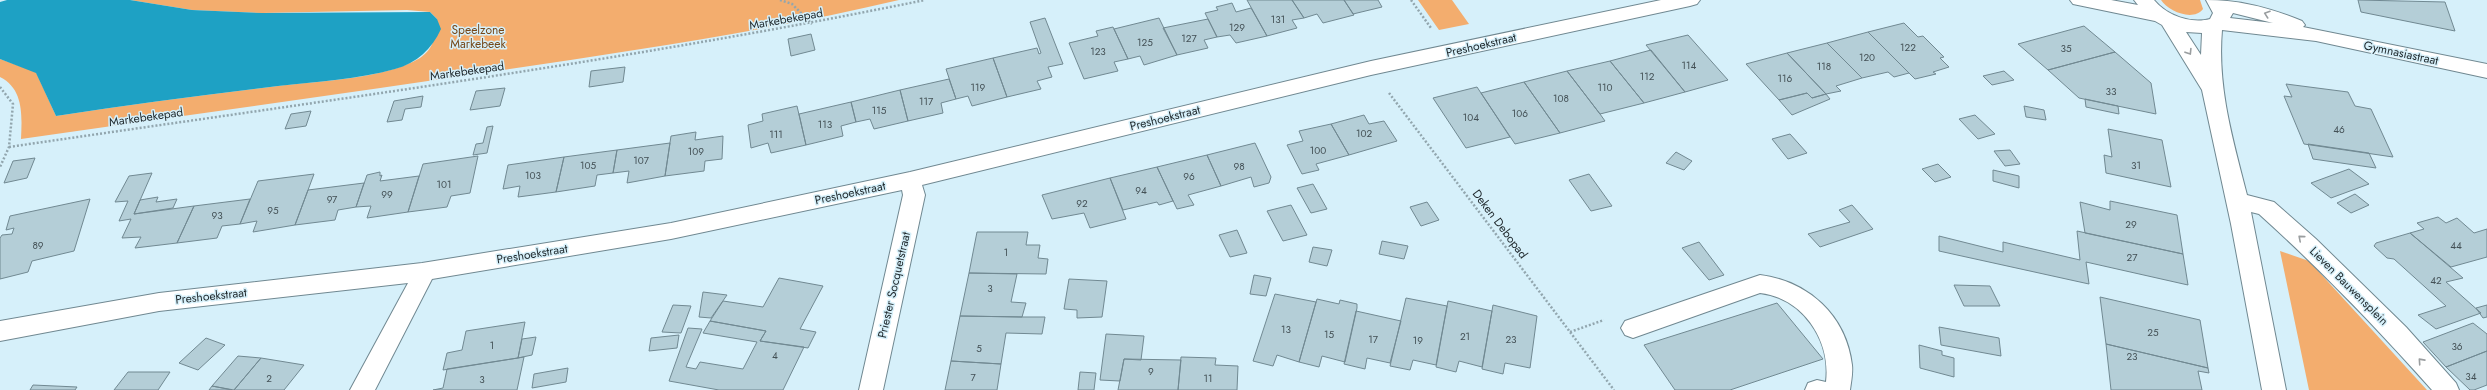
<svg xmlns="http://www.w3.org/2000/svg" width="2487" height="390" font-family="Jost,sans-serif">
  <rect width="100%" height="100%" fill="#d6f0fa"/>
  <!-- green -->
  <path fill="#f3ad6e" d="M130 0H899C768 31 636 50 503 70 342 94 181 116 21 139 22 116 24 89 0 77V59L36 72 56 116C130 104 204 95 278 86 319 81 385 79 420 58 435 48 435 35 437 19L430 12 407 10 262 13 192 10Z
    M1418 0H1452L1469 24 1439 30Z
    M2161 0H2200L2203 9C2193 22 2168 11 2161 0Z
    M2280 251 2309 261 2427 390H2309Z"/>
  <!-- water -->
  <path fill="#1ea1c4" d="M7 0H130L192 10 262 13 430 12 437 19 441 29C432 49 417 63 395 69 360 79 315 82 278 86 204 95 130 104 56 116L36 73 0 59V2Z"/>
  <!-- building -->
  <path fill="#b4ced7" stroke="#718992" d="M1247 0H1292L1304 18 1292 20 1297 28 1267 36Z
    M1292 0H1344L1354 15 1323 23 1317 14 1304 18Z
    M1344 0H1378L1382 7 1353 14Z
    M2358 0 2445 2 2455 31 2361 12Z
    M1232 3 1236 12 1251 8 1267 36 1236 43 1230 35 1217 37 1205 13 1218 10 1216 7Z
    M1045 18 1063 64 1048 67 1052 77 1037 81 1041 89 1007 97 993 58 1037 48 1039 54 1041 53 1030 22Z
    M1159 18 1177 55 1144 65 1140 56 1128 59 1114 29Z
    M1208 19 1217 37 1204 40 1208 48 1177 55 1163 28Z
    M1904 23 1918 37 1923 36 1944 57 1940 58 1949 67 1933 72 1936 74 1915 79 1868 32Z
    M2084 26 2115 52 2048 70 2018 44Z
    M1113 27 1128 59 1114 62 1118 71 1084 79 1069 43 1098 36 1096 31Z
    M1868 32 1909 73 1894 77 1888 72 1862 78 1827 43Z
    M811 34 815 50 791 56 788 39Z
    M1688 35 1728 80 1685 92 1646 45Z
    M1827 43 1862 78 1836 86 1841 91 1826 94 1787 53Z
    M1651 50 1685 92 1644 103 1610 61Z
    M2115 52 2151 83 2156 114 2079 98 2048 70Z
    M1787 53 1826 94 1812 98 1807 93 1779 100 1746 64Z
    M993 58 1007 97 972 106 968 96 956 99 946 69Z
    M1610 61 1644 103 1600 114 1567 71Z
    M625 67 623 82 589 87 591 71Z
    M1567 71 1600 114 1605 121 1560 133 1524 82Z
    M2004 71 2014 80 1992 85 1983 76Z
    M949 79 956 99 941 103 943 113 908 121 900 90Z
    M1524 82 1560 133 1515 144 1481 93Z
    M2286 84 2348 92 2355 106 2371 109 2393 157 2304 144 2284 96 2292 97Z
    M1477 87 1510 137 1466 148 1433 98Z
    M505 88 500 106 470 110 476 91Z
    M900 90 908 121 874 129 870 119 856 122 851 102Z
    M1807 93 1812 98 1826 94 1830 99 1792 115 1779 100Z
    M423 96 421 107 405 109 402 120 387 122 394 101Z
    M2085 99 2118 106 2119 114 2086 107Z
    M851 102 856 122 841 126 843 136 806 145 799 114Z
    M797 106 806 145 771 153 768 143 751 148 748 125 763 121 762 114Z
    M2024 106 2044 110 2046 120 2026 117Z
    M311 111 306 126 285 129 291 114Z
    M1364 115 1369 124 1384 121 1397 141 1349 155 1331 124Z
    M1975 115 1995 134 1978 139 1959 119Z
    M1331 124 1349 155 1316 164 1319 170 1302 174 1287 145 1303 141 1299 131Z
    M493 126 487 153 473 155 476 144 483 143 487 127Z
    M2108 129 2162 140 2171 187 2106 173 2104 155 2112 157Z
    M696 132 695 140 723 136 722 159 705 161 704 171 665 176 671 136Z
    M1790 134 1807 153 1788 159 1772 139Z
    M670 143 665 176 627 183 629 171 613 173 617 150Z
    M1255 143 1271 177 1269 183 1254 187 1251 177 1221 186 1207 155Z
    M2308 144 2369 153 2376 168 2313 159Z
    M617 150 613 173 597 175 595 186 556 192 564 157Z
    M2010 150 2020 164 2005 166 1994 151Z
    M1676 152 1692 161 1684 170 1666 163Z
    M1207 155 1221 186 1188 195 1194 205 1177 209 1157 167Z
    M478 156 470 193 451 196 447 207 408 212 423 164Z
    M564 157 556 192 518 197 520 186 503 189 508 165Z
    M35 158 27 178 4 183 13 161Z
    M1938 164 1951 177 1935 182 1922 169Z
    M1157 167 1173 201 1159 205 1157 202 1123 210 1110 178Z
    M2349 169 2369 184 2331 198 2311 183Z
    M1993 170 2019 176V188L1993 181Z
    M380 172V176L382 175 380 181 419 176 408 212 367 218 371 206 356 207 367 175Z
    M152 173 134 214 194 206 177 243 135 248 141 237 122 238 131 219 119 221 128 201 115 202 129 176Z
    M314 174 295 225 253 232 257 221 240 224 258 181Z
    M1589 174 1612 206 1591 211 1569 180Z
    M1110 178 1126 219 1090 228 1084 213 1052 219 1042 195Z
    M364 183 356 207 338 210 335 220 295 225 308 190Z
    M1313 184 1327 209 1311 213 1297 188Z
    M2355 194 2369 205 2351 213 2337 203Z
    M158 197 156 202 177 199 173 208 134 214 140 200Z
    M90 199 74 251 32 261 28 272 0 279V238L2 235 12 234 14 228 6 230 10 216Z
    M250 199 240 224 222 226 217 238 177 243 194 206Z
    M2110 201 2177 215 2183 254 2085 233 2080 202 2110 210Z
    M1427 202 1439 220 1421 226 1410 207Z
    M1291 205 1307 235 1283 241 1267 211Z
    M1852 205 1873 229 1820 247 1808 234 1850 222 1839 210Z
    M2438 217 2446 223 2457 218 2474 233 2487 229V257L2451 267 2410 233 2424 229 2417 223Z
    M1237 230 1247 253 1230 257 1219 235Z
    M2077 231 2183 254 2188 285 2086 262 2089 284 1939 251V236L2003 252V242L2080 260Z
    M977 232H1028L1026 245H1040L1038 258 1048 259 1046 274 969 273Z
    M2410 233 2463 278 2446 282 2481 313 2436 329 2418 315 2446 306 2394 259 2387 258 2374 246 2376 243Z
    M1382 241 1408 246 1404 259 1379 254Z
    M1699 242 1724 275 1709 280 1682 248Z
    M1313 247 1332 250 1327 266 1309 262Z
    M969 273 1017 274 1011 302 1026 303 1022 317 960 316Z
    M1254 275 1271 278 1266 296 1250 294Z
    M779 278 823 286 800 329 816 332 808 348 760 341 766 331 710 321 723 301 763 307Z
    M1069 279 1107 281 1102 317 1077 318V310L1064 309Z
    M1954 285 1990 286 2000 306H1964Z
    M703 292 727 295 711 318 699 317Z
    M1275 294 1316 302 1299 362 1277 355 1273 366 1253 361Z
    M2100 297 2200 320 2208 368 2106 344Z
    M1406 298 1447 306 1436 365 1413 360 1410 370 1390 366Z
    M1317 299 1339 304 1340 300 1357 304V308L1345 362 1322 356 1319 367 1299 362Z
    M1448 301 1492 311 1482 367 1459 361 1456 372 1436 367Z
    M1777 303 1823 359 1730 390H1675L1644 345Z
    M673 305 691 306 681 333 662 332Z
    M1493 305 1537 316 1530 368 1505 363 1503 374 1482 369Z
    M2487 305V317L2483 318 2476 308Z
    M1356 311 1401 321 1390 363 1367 358 1365 369 1344 364Z
    M960 316 1022 317H1045L1042 334 1006 333 1001 364 951 361Z
    M710 321 766 331 760 341 804 347 783 390H719L669 381 688 328 702 329 686 367 696 369 700 362 743 369 757 342 703 333Z
    M525 322 518 358 443 370 447 353 462 350 466 331Z
    M2473 323 2487 334V351L2446 367 2423 342Z
    M1939 327 1999 338 2001 356 1941 345Z
    M1106 334 1144 336 1141 360 1124 359 1120 381 1100 380Z
    M679 335 677 348 649 351 651 338Z
    M536 337 532 355 518 358 522 339Z
    M206 338 225 345 198 370 179 363Z
    M2106 344 2208 368 2209 373 2198 371 2202 390H2111Z
    M1919 345 1942 351V355L1954 358V377L1920 368Z
    M2487 351V385L2474 390H2470L2446 367Z
    M238 356 261 358 234 390 212 386Z
    M524 357 517 390H433L443 388 447 369Z
    M1181 357 1216 358 1215 365 1238 366 1237 390H1178Z
    M261 358 304 365 284 390H234Z
    M1124 359 1181 360 1178 390H1118Z
    M951 361 1001 364 997 390H945Z
    M568 368 566 382 532 388 534 374Z
    M128 372H170L158 390H114Z
    M1080 372 1096 373 1094 390H1078Z
    M33 385 77 387 75 390H30Z
    M212 386 232 390H209Z"/>
  <g fill="none" stroke-linecap="round" stroke-linejoin="round">
    <!-- minor casing -->
    <g stroke="#708891" stroke-width="2">
      <path id="minor" d="M1661 0H1700L1697 4 1690 6 1371 75 922 185 925 195 883 390H859L903 195 902 190 671 239 432 279 375 390H350L408 283 159 311 0 341V321L159 293 422 263 671 223 910 172 1371 61Z
        M2070 0H2111L2138 5 2134 0H2154C2167 16 2191 24 2210 19L2213 13 2206 0C2241 0 2270 8 2302 21L2305 25 2303 27 2487 64V78L2316 41 2222 30C2217 87 2233 140 2247 195L2274 202 2316 239 2406 327 2456 383 2459 390H2432C2377 328 2320 269 2259 214L2251 212 2286 390H2262L2231 224 2202 90 2162 25 2155 21 2073 4ZM2233 13 2273 23 2230 18ZM2186 32 2202 33 2201 55Z
        M1760 275C1808 281 1846 315 1852 365 1853 373 1851 382 1850 390H1805L1808 383 1817 380 1826 382C1831 340 1803 298 1760 293L1633 338 1625 335 1621 328 1625 321Z"/>
    </g>
    <!-- path -->
    <path stroke="#92a6ae" stroke-width="2.5" stroke-dasharray="2 2" stroke-linecap="butt" d="M780 0 792 4 812 24
      M1411 0 1431 28
      M0 87 13 104 9 147 0 167
      M1389 93 1614 390
      M9 147C315 102 622 62 925 0
      M1570 332 1604 320"/>
    <!-- minor -->
    <use href="#minor" fill="#fff" fill-rule="evenodd"/>
  </g>
  <!-- one-way arrows -->
  <defs><path id="oneway-chevron" d="M-2-3.5L2.5 0L-2 3.5" fill="none" stroke-width="1.6" stroke-linecap="round" stroke-linejoin="round"/></defs>
  <g stroke="#9a9ea0">
    <use href="#oneway-chevron" transform="translate(2267 14) rotate(-161)"/>
    <use href="#oneway-chevron" transform="translate(2189 52) rotate(58)"/>
    <use href="#oneway-chevron" transform="translate(2301 238) rotate(-139)"/>
    <use href="#oneway-chevron" transform="translate(2421 361) rotate(-132)"/>
  </g>
  <g text-anchor="middle" dominant-baseline="central" stroke-width="3" stroke-linejoin="round" paint-order="stroke">
    <!-- number labels -->
    <g font-size="10" fill="#445156">
      <text x="1278" y="19">131</text>
      <text x="1237" y="27">129</text>
      <text x="1189" y="38">127</text>
      <text x="1145" y="42">125</text>
      <text x="1908" y="47">122</text>
      <text x="2066" y="48">35</text>
      <text x="1098" y="51">123</text>
      <text x="1867" y="57">120</text>
      <text x="1689" y="65">114</text>
      <text x="1824" y="66">118</text>
      <text x="1647" y="76">112</text>
      <text x="1785" y="78">116</text>
      <text x="978" y="87">119</text>
      <text x="1605" y="87">110</text>
      <text x="2111" y="91">33</text>
      <text x="1561" y="98">108</text>
      <text x="926" y="101">117</text>
      <text x="879" y="110">115</text>
      <text x="1520" y="113">106</text>
      <text x="1471" y="117">104</text>
      <text x="825" y="124">113</text>
      <text x="2339" y="129">46</text>
      <text x="1364" y="133">102</text>
      <text x="776" y="134">111</text>
      <text x="1318" y="150">100</text>
      <text x="696" y="151">109</text>
      <text x="641" y="160">107</text>
      <text x="588" y="165">105</text>
      <text x="2136" y="165">31</text>
      <text x="1239" y="166">98</text>
      <text x="533" y="175">103</text>
      <text x="1189" y="176">96</text>
      <text x="444" y="184">101</text>
      <text x="1141" y="190">94</text>
      <text x="387" y="194">99</text>
      <text x="332" y="199">97</text>
      <text x="1082" y="203">92</text>
      <text x="273" y="210">95</text>
      <text x="217" y="215">93</text>
      <text x="2131" y="224">29</text>
      <text x="38" y="245">89</text>
      <text x="2456" y="245">44</text>
      <text x="1006" y="252">1</text>
      <text x="2132" y="257">27</text>
      <text x="2436" y="280">42</text>
      <text x="990" y="288">3</text>
      <text x="1286" y="329">13</text>
      <text x="2153" y="332">25</text>
      <text x="1329" y="334">15</text>
      <text x="1465" y="336">21</text>
      <text x="1373" y="339">17</text>
      <text x="1511" y="339">23</text>
      <text x="1418" y="340">19</text>
      <text x="492" y="345">1</text>
      <text x="2457" y="346">36</text>
      <text x="979" y="348">5</text>
      <text x="775" y="355">4</text>
      <text x="2132" y="356">23</text>
      <text x="1151" y="371">9</text>
      <text x="2471" y="376">34</text>
      <text x="973" y="377">7</text>
      <text x="269" y="378">2</text>
      <text x="1208" y="378">11</text>
      <text x="482" y="379">3</text>
    </g>
    <!-- street labels -->
    <g font-size="12" fill="#1e272b" stroke="#d6f0fa">
      <text transform="translate(786 19) rotate(-10)">Markebekepad</text>
      <text transform="translate(1481 45) rotate(-13)">Preshoekstraat</text>
      <text transform="translate(2401 53) rotate(12)">Gymnasiastraat</text>
      <text transform="translate(467 71) rotate(-8)">Markebekepad</text>
      <text transform="translate(146 117) rotate(-8)">Markebekepad</text>
      <text transform="translate(1165 118) rotate(-14)">Preshoekstraat</text>
      <text transform="translate(850 193) rotate(-12)">Preshoekstraat</text>
      <text transform="translate(1500 224) rotate(53)">Deken Debopad</text>
      <text transform="translate(532 254) rotate(-9)">Preshoekstraat</text>
      <text transform="translate(894 285) rotate(-77)">Priester Socquetstraat</text>
      <text transform="translate(2349 286) rotate(45)">Lieven Bauwensplein</text>
      <text transform="translate(211 296) rotate(-6)">Preshoekstraat</text>
    </g>
    <!-- park labels -->
    <g font-size="12" fill="#764819" stroke="#d6f0fa">
      <text x="478" y="30">Speelzone<tspan x="478" dy="14">Markebeek</tspan></text>
    </g>
  </g>
</svg>
